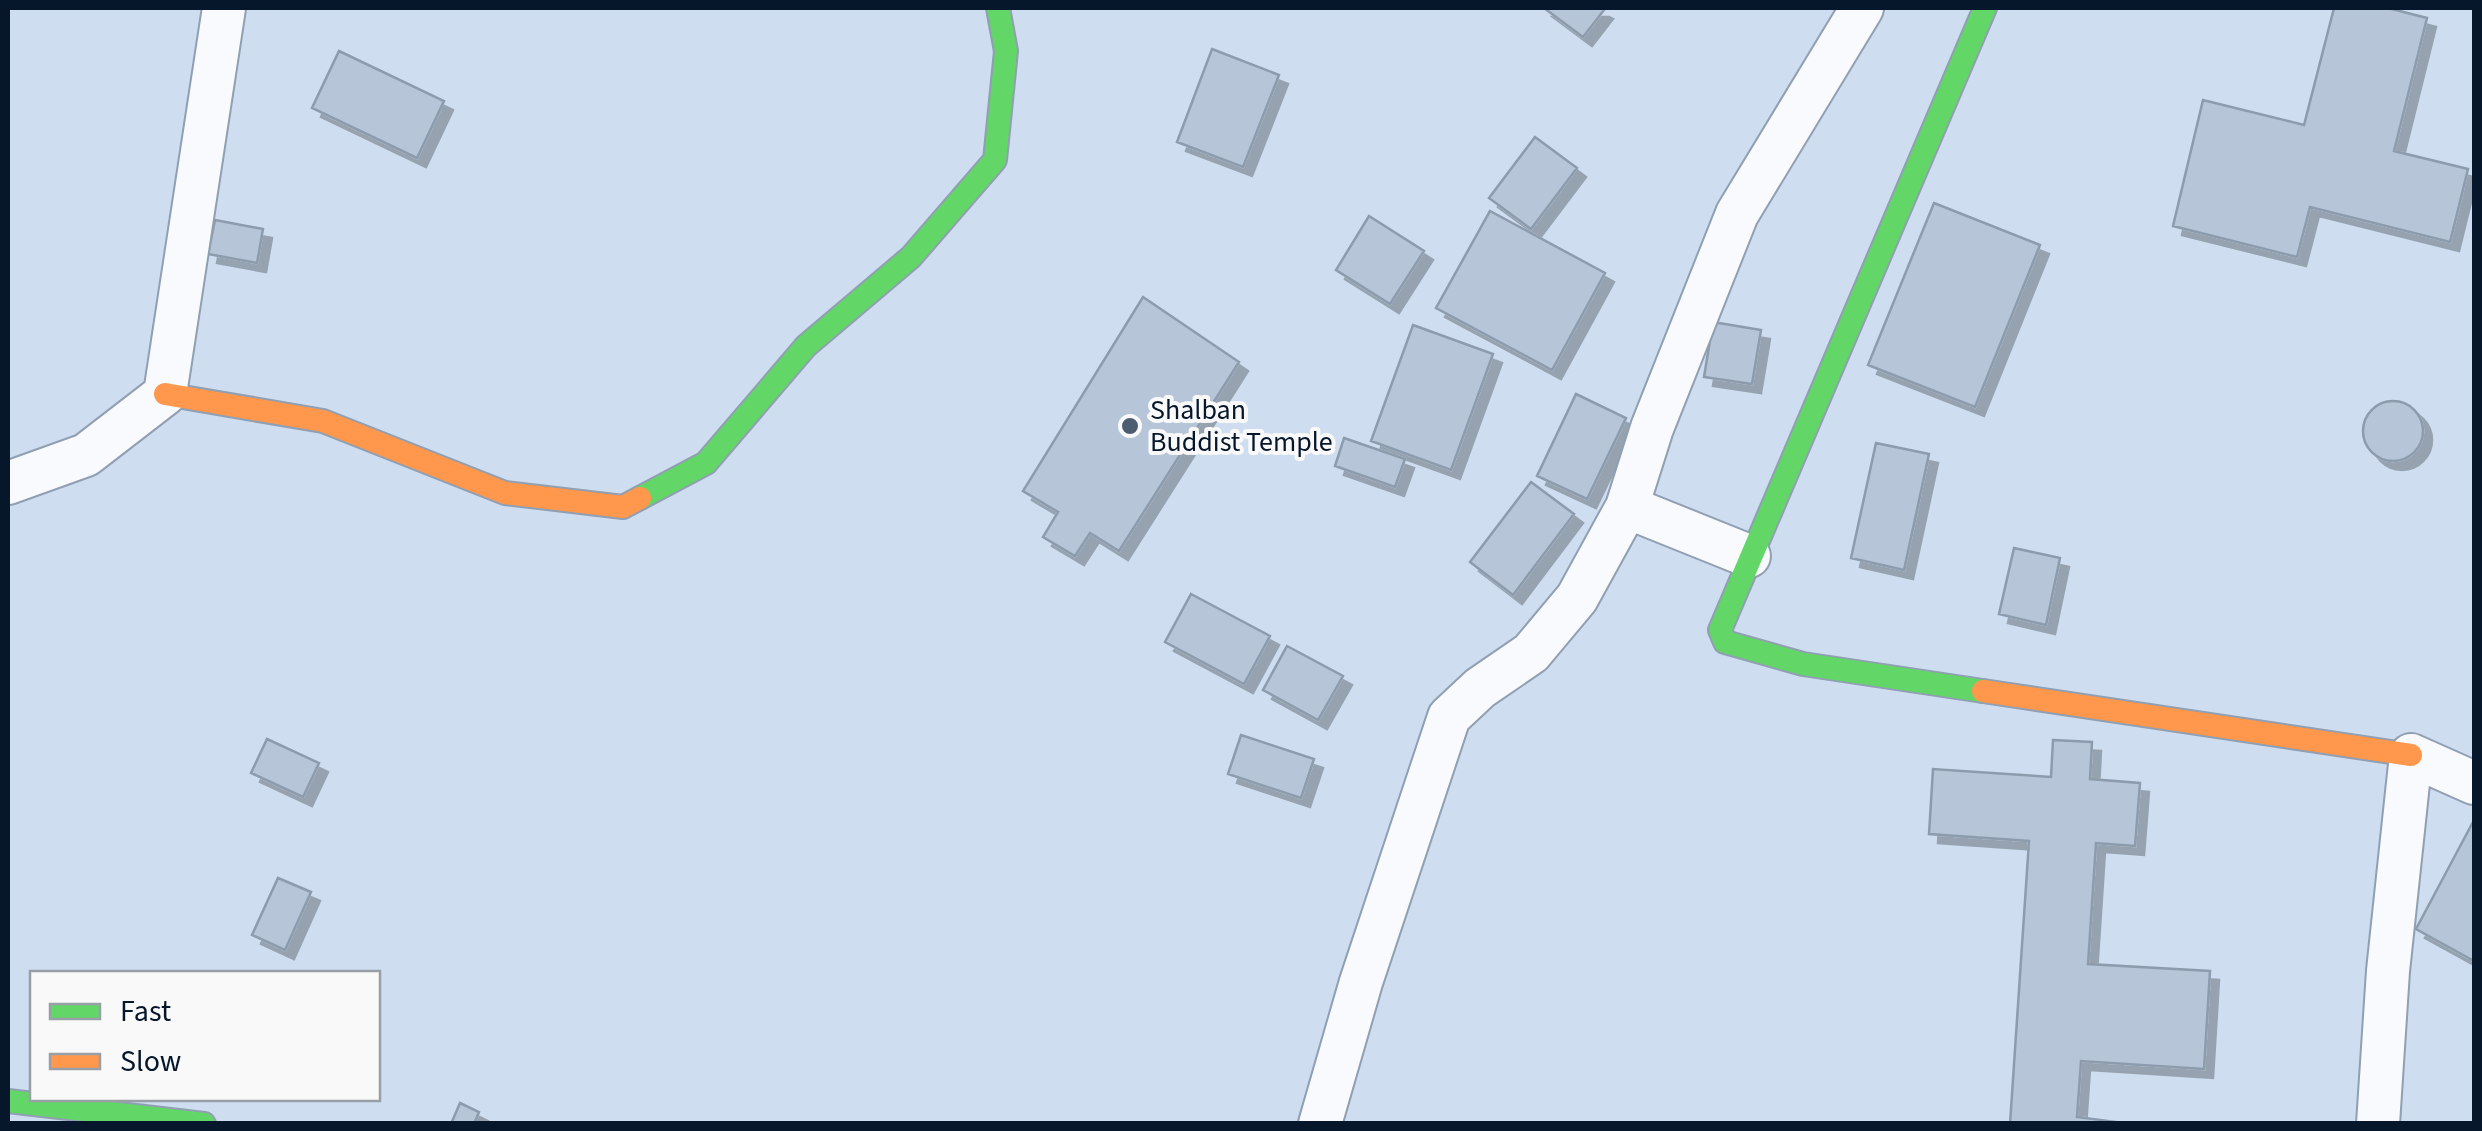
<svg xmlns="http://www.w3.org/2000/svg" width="2482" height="1131" font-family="'Source Sans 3',sans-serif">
  <defs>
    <filter id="shadow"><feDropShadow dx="9" dy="9" stdDeviation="0" flood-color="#0004"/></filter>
  </defs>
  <rect width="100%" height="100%" fill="#ceddf0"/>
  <!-- building -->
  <path fill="#b6c5d8" stroke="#8d9cad" stroke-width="2.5" filter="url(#shadow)" d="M1544 8H1600L1604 10 1583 37Z
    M2334 8H2388L2427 18 2394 151 2468 169 2450 242 2310 207 2297 257 2173 226 2203 100 2304 125Z
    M1212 49 1279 75 1243 167 1177 142Z
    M339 51 444 101 417 158 312 108Z
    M1535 137 1577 168 1531 229 1489 198Z
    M1934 203 2040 245 1975 407 1868 365Z
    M1490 211 1605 273 1552 370 1436 308Z
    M1369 216 1424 251 1390 304 1336 270Z
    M215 220 263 229 257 263 208 254Z
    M1143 297 1239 362 1119 551 1090 533 1075 556 1043 537 1058 512 1023 491Z
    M1713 322 1761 330 1752 384 1704 377Z
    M1413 325 1493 354 1451 470 1371 441Z
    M1576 394 1626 418 1587 499 1537 476Z
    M2363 431a30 30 0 1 1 60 0a30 30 0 1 1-60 0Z
    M1344 438 1405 459 1395 487 1335 466Z
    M1876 443 1929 454 1904 570 1851 558Z
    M1531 482 1574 514 1513 595 1470 562Z
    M2014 548 2060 558 2046 625 1999 614Z
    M1191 594 1270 636 1244 684 1165 642Z
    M1287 646 1343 676 1318 720 1263 690Z
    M1241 735 1314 759 1301 798 1228 774Z
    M267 739 319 763 303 797 251 773Z
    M2053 740 2092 742 2090 779 2140 783 2135 846 2096 843 2088 964 2210 971 2204 1069 2081 1061 2077 1117 2131 1124H2010L2029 841 1929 834 1933 769 2051 777Z
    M2474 820V961L2416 929Z
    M278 878 311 892 285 950 252 935Z
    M460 1103 479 1112 474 1124H451Z"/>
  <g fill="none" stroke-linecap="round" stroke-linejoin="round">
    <!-- street casing -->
    <g stroke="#909fb1" stroke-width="46">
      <path id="street" d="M8 483 86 455 165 394 224 8
        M1627 507 1749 556
        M1320 1124 1361 982 1449 717 1480 688 1531 653 1577 598 1627 507 1652 428 1737 214 1862 8
        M2378 1124 2388 971 2411 755 2474 783"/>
    </g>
    <!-- fast casing -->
    <g stroke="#909fb1" stroke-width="26">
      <path id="fast" d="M640 498 706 463 806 346 911 257 995 160 1006 51 998 8
        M1983 691 1803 664 1725 642 1720 630 1985 8
        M8 1101 204 1124"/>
    </g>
    <!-- slow casing -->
    <g stroke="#909fb1" stroke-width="26">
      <path id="slow" d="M165 394 323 421 505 493 623 507 640 498
        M1983 691 2411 755"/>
    </g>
    <!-- street -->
    <use href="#street" stroke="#f8fafd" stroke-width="42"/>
    <!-- fast -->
    <use href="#fast" stroke="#63d668" stroke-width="22"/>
    <!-- slow -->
    <use href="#slow" stroke="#ff974d" stroke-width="22"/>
  </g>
  <!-- markers -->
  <circle fill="#4c5c71" stroke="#f9f9f9" stroke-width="4" cx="1130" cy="426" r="10"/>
  <g text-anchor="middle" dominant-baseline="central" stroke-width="8" stroke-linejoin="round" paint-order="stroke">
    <!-- poi labels -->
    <g font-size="28" fill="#06172c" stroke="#f9f9f9" text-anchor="start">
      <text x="1150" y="410">Shalban<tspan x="1150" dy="32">Buddist Temple</tspan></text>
    </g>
  </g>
  <!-- border -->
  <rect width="2482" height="1131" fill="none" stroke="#06172c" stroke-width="20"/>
  <!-- legend -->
  <rect x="30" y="971" width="350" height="130" fill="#f9f9f9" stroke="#989fa7" stroke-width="2.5"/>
  <rect x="50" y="1004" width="50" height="15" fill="#63d668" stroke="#989fa7" stroke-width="2.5"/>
  <text x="120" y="1021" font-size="30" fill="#06172c">Fast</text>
  <rect x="50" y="1054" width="50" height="15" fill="#ff974d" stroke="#989fa7" stroke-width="2.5"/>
  <text x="120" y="1071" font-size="30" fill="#06172c">Slow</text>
</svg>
